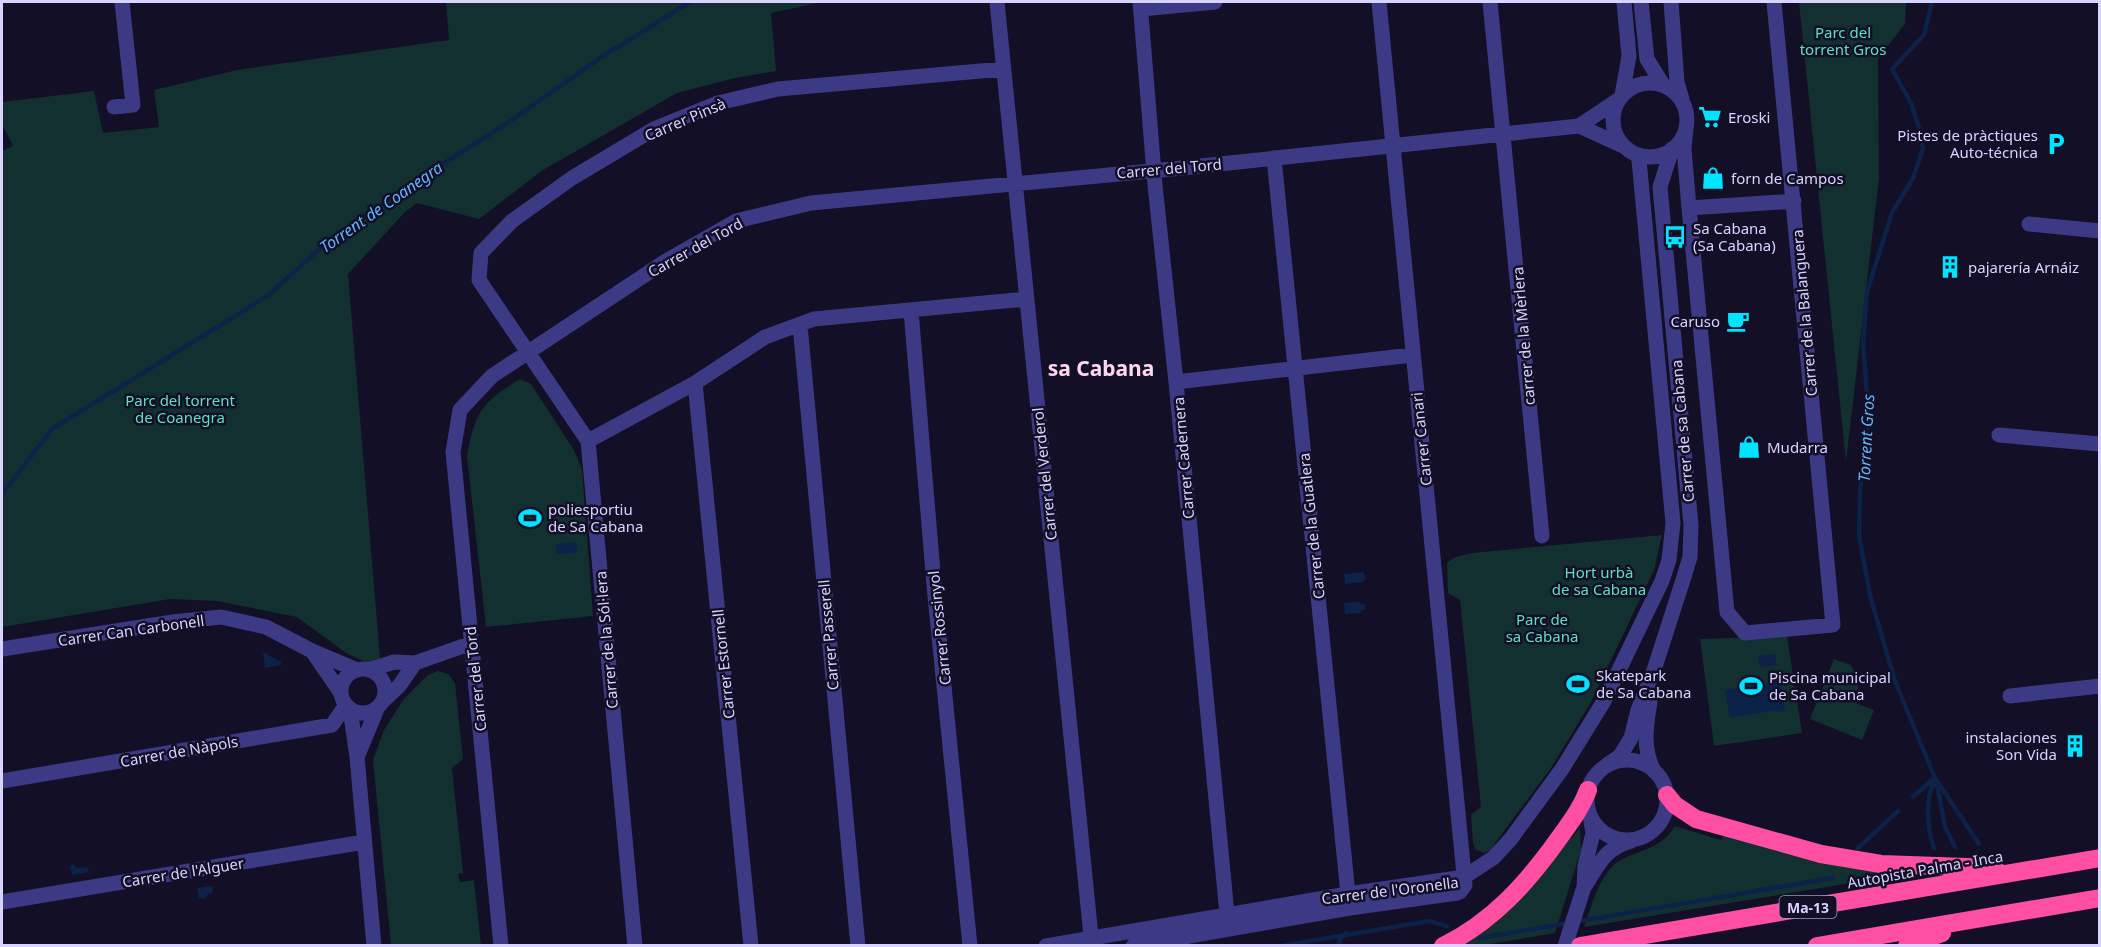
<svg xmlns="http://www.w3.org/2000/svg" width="2101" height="947" font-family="'Noto Sans',sans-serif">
  <rect width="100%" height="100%" fill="#130f26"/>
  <!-- green -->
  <path fill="#12302f" d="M446 2H822L771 13 776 71 735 78 677 93 543 170 479 219 417 203 405 212 348 274 381 669 346 653 297 617 217 601 170 599 2 627V151L13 146 2 124V102L94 91 103 133 159 127 154 90 237 70 449 40Z
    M1799 2H1906L1905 24 1878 58 1879 178 1846 462Z
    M520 379 531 384 574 450 582 470 593 616 486 627 467 456C475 412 482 402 520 379Z
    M1662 535 1654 570 1591 702 1551 768 1490 850 1485 853 1476 850 1473 844 1471 815 1481 807 1460 600 1448 593 1447 563C1454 556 1463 555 1472 553Z
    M1787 636 1802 733 1714 746 1700 639Z
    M1834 659 1851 665 1859 681 1856 703 1874 710 1862 740 1810 719Z
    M438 671 448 674 455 683 463 759 452 768 463 873 458 874 460 882 474 880 481 945H391L373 760 384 730 403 700 428 675Z
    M1675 826 1721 840 1723 836 1844 867 1900 875 1584 927C1591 908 1596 886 1609 870 1629 847 1657 856 1675 826Z
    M1580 827 1581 850 1555 933 1484 945 1459 946C1469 939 1481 933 1491 926 1523 901 1546 869 1569 837L1572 838Z"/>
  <!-- water -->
  <path fill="#0c2248" d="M577 542V553L556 554V544Z
    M1363 572 1366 578 1363 582 1345 584 1344 574Z
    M1360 602 1361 604H1365V610H1361V613L1345 614 1344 603Z
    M263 652 281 662V665L265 668Z
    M1775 654 1777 665 1760 667 1758 656Z
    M1780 678 1785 711 1779 712 1778 710 1730 718 1725 690 1773 682V679Z
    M73 864 77 868 87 867 89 872 72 875 70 866Z
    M212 886 213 893 207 895 205 899 199 898 197 888Z"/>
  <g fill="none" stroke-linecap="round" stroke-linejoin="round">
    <!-- stream -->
    <path stroke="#0c2248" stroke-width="4.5" d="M1932 2 1924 35 1892 69 1911 103 1920 131 1923 148 1913 178 1892 213 1867 292 1863 344 1867 394 1870 404 1860 491 1859 536 1871 599 1895 681 1935 778 1979 844
      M2 494 52 429 269 295 329 240 410 185 509 122 600 58 690 2
      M1936 780 1945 827 1955 847
      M1913 797 1933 779
      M1858 848 1898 811
      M1934 848C1926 824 1925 801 1935 778
      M1480 938 1833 878
      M1281 946 1429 921 1447 926
      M1338 946 1340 939 1346 933"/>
    <!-- minor -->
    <path stroke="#3d3a85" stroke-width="15" d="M997 2 1092 946
      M1140 2 1155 185 1176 382 1227 914
      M1490 2 1542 536
      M1641 2 1647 59 1663 85
      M1671 2 1677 82 1682 99
      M1141 9 1215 2
      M1613 120a37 37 0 1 1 74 0a37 37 0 1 1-74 0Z
      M1622 95 1629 56 1624 2
      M114 107 133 105 122 2
      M1579 126 1623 146
      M1686 128 1684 149 1689 208 1727 612 1745 633 1833 625 1774 2
      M1274 158 1348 894
      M1689 208 1794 201
      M2029 224 2100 231
      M911 311 935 596 970 946
      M800 325 858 946
      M1176 382 1412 355
      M695 383 751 946
      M1999 435 2100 444
      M588 441 695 383 765 337 814 319 1026 299
      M2 649 173 622 221 617 266 627 312 651 357 670
      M312 651 341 693
      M341 691a22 22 0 1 1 44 0a22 22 0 1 1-44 0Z
      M369 670 394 662 415 663 472 643
      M1651 695C1647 722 1641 746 1654 771
      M2010 696 2100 686
      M384 700 399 686 415 663
      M350 709 357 757 374 946
      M357 757 377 709
      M1587 800a40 40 0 1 1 80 0a40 40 0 1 1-80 0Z
      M1607 765 1620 756 1631 738 1638 710 1654 670 1683 580 1690 557 1691 525 1660 187 1672 149
      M2 781 332 725 346 705
      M1585 886C1599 864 1604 849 1631 841
      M2 902 364 842
      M501 946 453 452 460 410 492 376 666 261 736 221 811 203 1172 169 1579 126 1618 100
      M635 946 588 441 479 280 481 253 512 221 572 178 654 129 718 103 778 89 1003 69
      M1046 946 1348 894 1464 877 1493 858 1510 840 1562 769 1604 701 1662 581 1669 560 1673 523 1639 160
      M1133 946 1350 908 1457 893 1460 892 1465 885 1379 2
      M1565 946 1584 887 1585 866 1593 833 1590 816"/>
    <!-- highway -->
    <path stroke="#ff4fa3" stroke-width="18" d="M1667 795 1675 805 1696 819 1821 854 1881 864 1995 868
      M1443 946C1492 922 1526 884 1557 841 1569 824 1581 809 1588 790
      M1580 946 2100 858
      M1817 946 2100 898
      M1907 946 1942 933"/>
  </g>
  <!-- icons -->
  <defs>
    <g id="supermarket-bare" transform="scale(1.8)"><path d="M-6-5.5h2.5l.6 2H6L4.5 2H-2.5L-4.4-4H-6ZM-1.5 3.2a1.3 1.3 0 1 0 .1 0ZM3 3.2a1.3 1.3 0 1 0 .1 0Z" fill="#00e5ff" stroke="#130f26" stroke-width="2.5" paint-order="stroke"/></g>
    <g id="parking-bare" transform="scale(1.8)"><path d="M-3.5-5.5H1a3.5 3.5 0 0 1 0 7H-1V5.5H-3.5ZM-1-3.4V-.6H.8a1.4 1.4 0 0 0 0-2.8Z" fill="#00e5ff" stroke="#130f26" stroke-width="2.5" paint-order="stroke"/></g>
    <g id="shop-bare" transform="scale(1.8)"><path d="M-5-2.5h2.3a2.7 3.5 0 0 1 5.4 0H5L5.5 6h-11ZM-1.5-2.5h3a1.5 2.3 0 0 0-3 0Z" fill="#00e5ff" stroke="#130f26" stroke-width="2.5" paint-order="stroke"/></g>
    <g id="bus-bare" transform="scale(1.8)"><path d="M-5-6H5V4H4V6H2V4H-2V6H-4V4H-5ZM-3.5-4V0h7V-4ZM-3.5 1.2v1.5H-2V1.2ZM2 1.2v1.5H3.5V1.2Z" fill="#00e5ff" stroke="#130f26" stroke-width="2.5" paint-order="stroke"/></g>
    <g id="building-bare" transform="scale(1.8)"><path d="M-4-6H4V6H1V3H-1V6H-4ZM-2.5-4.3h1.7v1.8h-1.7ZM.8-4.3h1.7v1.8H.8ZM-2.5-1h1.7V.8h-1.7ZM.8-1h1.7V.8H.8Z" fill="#00e5ff" stroke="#130f26" stroke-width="2.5" paint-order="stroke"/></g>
    <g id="cafe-bare" transform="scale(1.8)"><path d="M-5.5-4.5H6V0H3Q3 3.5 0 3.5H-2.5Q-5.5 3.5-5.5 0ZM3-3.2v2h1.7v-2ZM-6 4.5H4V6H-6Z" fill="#00e5ff" stroke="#130f26" stroke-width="2.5" paint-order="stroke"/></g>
    <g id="stadium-bare" transform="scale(1.8)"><path d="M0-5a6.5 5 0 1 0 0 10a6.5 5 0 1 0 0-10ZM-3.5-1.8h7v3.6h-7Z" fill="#00e5ff" stroke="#130f26" stroke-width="2.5" paint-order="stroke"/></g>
  </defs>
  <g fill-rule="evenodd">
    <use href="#supermarket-bare" x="1710" y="117"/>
    <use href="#parking-bare" x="2056" y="144"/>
    <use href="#shop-bare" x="1713" y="178"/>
    <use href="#bus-bare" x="1675" y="237"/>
    <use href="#building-bare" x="1950" y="267"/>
    <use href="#cafe-bare" x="1738" y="321"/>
    <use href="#shop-bare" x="1749" y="447"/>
    <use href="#stadium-bare" x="530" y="518"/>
    <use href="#stadium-bare" x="1578" y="684"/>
    <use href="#stadium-bare" x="1751" y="686"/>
    <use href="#building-bare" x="2075" y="746"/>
  </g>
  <g text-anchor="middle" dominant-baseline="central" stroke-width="5" stroke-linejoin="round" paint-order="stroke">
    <!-- shield labels -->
    <rect fill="#130f26" stroke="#9e99be" stroke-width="1.5" x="1779.5" y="896" width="57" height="22" rx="4.5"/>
    <g font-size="14" font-weight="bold" fill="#d9d4ff">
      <text x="1808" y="907">Ma-13</text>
    </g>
    <!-- park labels -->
    <g font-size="15" fill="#5fe0c0" stroke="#130f26">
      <text x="1843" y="32">Parc del<tspan x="1843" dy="17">torrent Gros</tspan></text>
      <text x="180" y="400">Parc del torrent<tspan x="180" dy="17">de Coanegra</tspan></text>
      <text x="1599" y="572">Hort urbà<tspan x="1599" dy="17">de sa Cabana</tspan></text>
      <text x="1542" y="619">Parc de<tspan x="1542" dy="17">sa Cabana</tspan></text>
    </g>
    <!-- poi labels -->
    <g font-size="15" fill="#d9d4ff" stroke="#130f26" text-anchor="start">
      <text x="1728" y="117">Eroski</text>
      <text x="2038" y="135" text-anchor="end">Pistes de pràctiques<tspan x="2038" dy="17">Auto-técnica</tspan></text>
      <text x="1731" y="178">forn de Campos</text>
      <text x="1693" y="228">Sa Cabana<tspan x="1693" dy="17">(Sa Cabana)</tspan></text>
      <text x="1968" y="267">pajarería Arnáiz</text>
      <text x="1720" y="321" text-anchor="end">Caruso</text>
      <text x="1767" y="447">Mudarra</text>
      <text x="548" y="509">poliesportiu<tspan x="548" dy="17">de Sa Cabana</tspan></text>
      <text x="1596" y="675">Skatepark<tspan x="1596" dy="17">de Sa Cabana</tspan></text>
      <text x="1769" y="677">Piscina municipal<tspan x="1769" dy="17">de Sa Cabana</tspan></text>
      <text x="2057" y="737" text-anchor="end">instalaciones<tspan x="2057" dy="17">Son Vida</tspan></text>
    </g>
    <!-- street labels -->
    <g font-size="15" fill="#d9d4ff" stroke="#130f26">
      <text transform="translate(685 119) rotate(-23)">Carrer Pinsà</text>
      <text transform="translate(1169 168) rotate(-5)">Carrer del Tord</text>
      <text transform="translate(695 247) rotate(-29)">Carrer del Tord</text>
      <text transform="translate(1804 313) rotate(-95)">Carrer de la Balanguera</text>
      <text transform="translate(1523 336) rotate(-95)">carrer de la Mèrlera</text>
      <text transform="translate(1682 431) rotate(-95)">Carrer de sa Cabana</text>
      <text transform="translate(1421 439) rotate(-96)">Carrer Canari</text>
      <text transform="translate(1183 458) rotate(-95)">Carrer Cadernera</text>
      <text transform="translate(1044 474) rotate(-96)">Carrer del Verderol</text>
      <text transform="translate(1311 526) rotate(-96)">Carrer de la Guatlera</text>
      <text transform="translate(939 628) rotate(-96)">Carrer Rossinyol</text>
      <text transform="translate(131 630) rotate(-8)">Carrer Can Carbonell</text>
      <text transform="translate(828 635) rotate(-95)">Carrer Passerell</text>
      <text transform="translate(606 640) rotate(-95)">Carrer de la Sól·lera</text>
      <text transform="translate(723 664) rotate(-96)">Carrer Estornell</text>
      <text transform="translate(475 679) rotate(-96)">Carrer del Tord</text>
      <text transform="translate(179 751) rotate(-10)">Carrer de Nàpols</text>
      <text transform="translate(1925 869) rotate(-10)">Autopista Palma - Inca</text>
      <text transform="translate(183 872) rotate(-9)">Carrer de l'Alguer</text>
      <text transform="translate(1390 890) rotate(-7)">Carrer de l'Oronella</text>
    </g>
    <!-- water labels -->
    <g font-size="16" font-style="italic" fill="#62b6ff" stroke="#130f26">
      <text transform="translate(381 207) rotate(-35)">Torrent de Coanegra</text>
      <text transform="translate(1866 438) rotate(-87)">Torrent Gros</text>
    </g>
    <!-- district labels -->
    <g font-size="21" font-weight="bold" fill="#ffd6f0" stroke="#130f26">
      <text x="1101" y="368">sa Cabana</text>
    </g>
  </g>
  <!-- border -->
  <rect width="2101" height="947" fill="none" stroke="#d9d4ff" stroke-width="6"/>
</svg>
